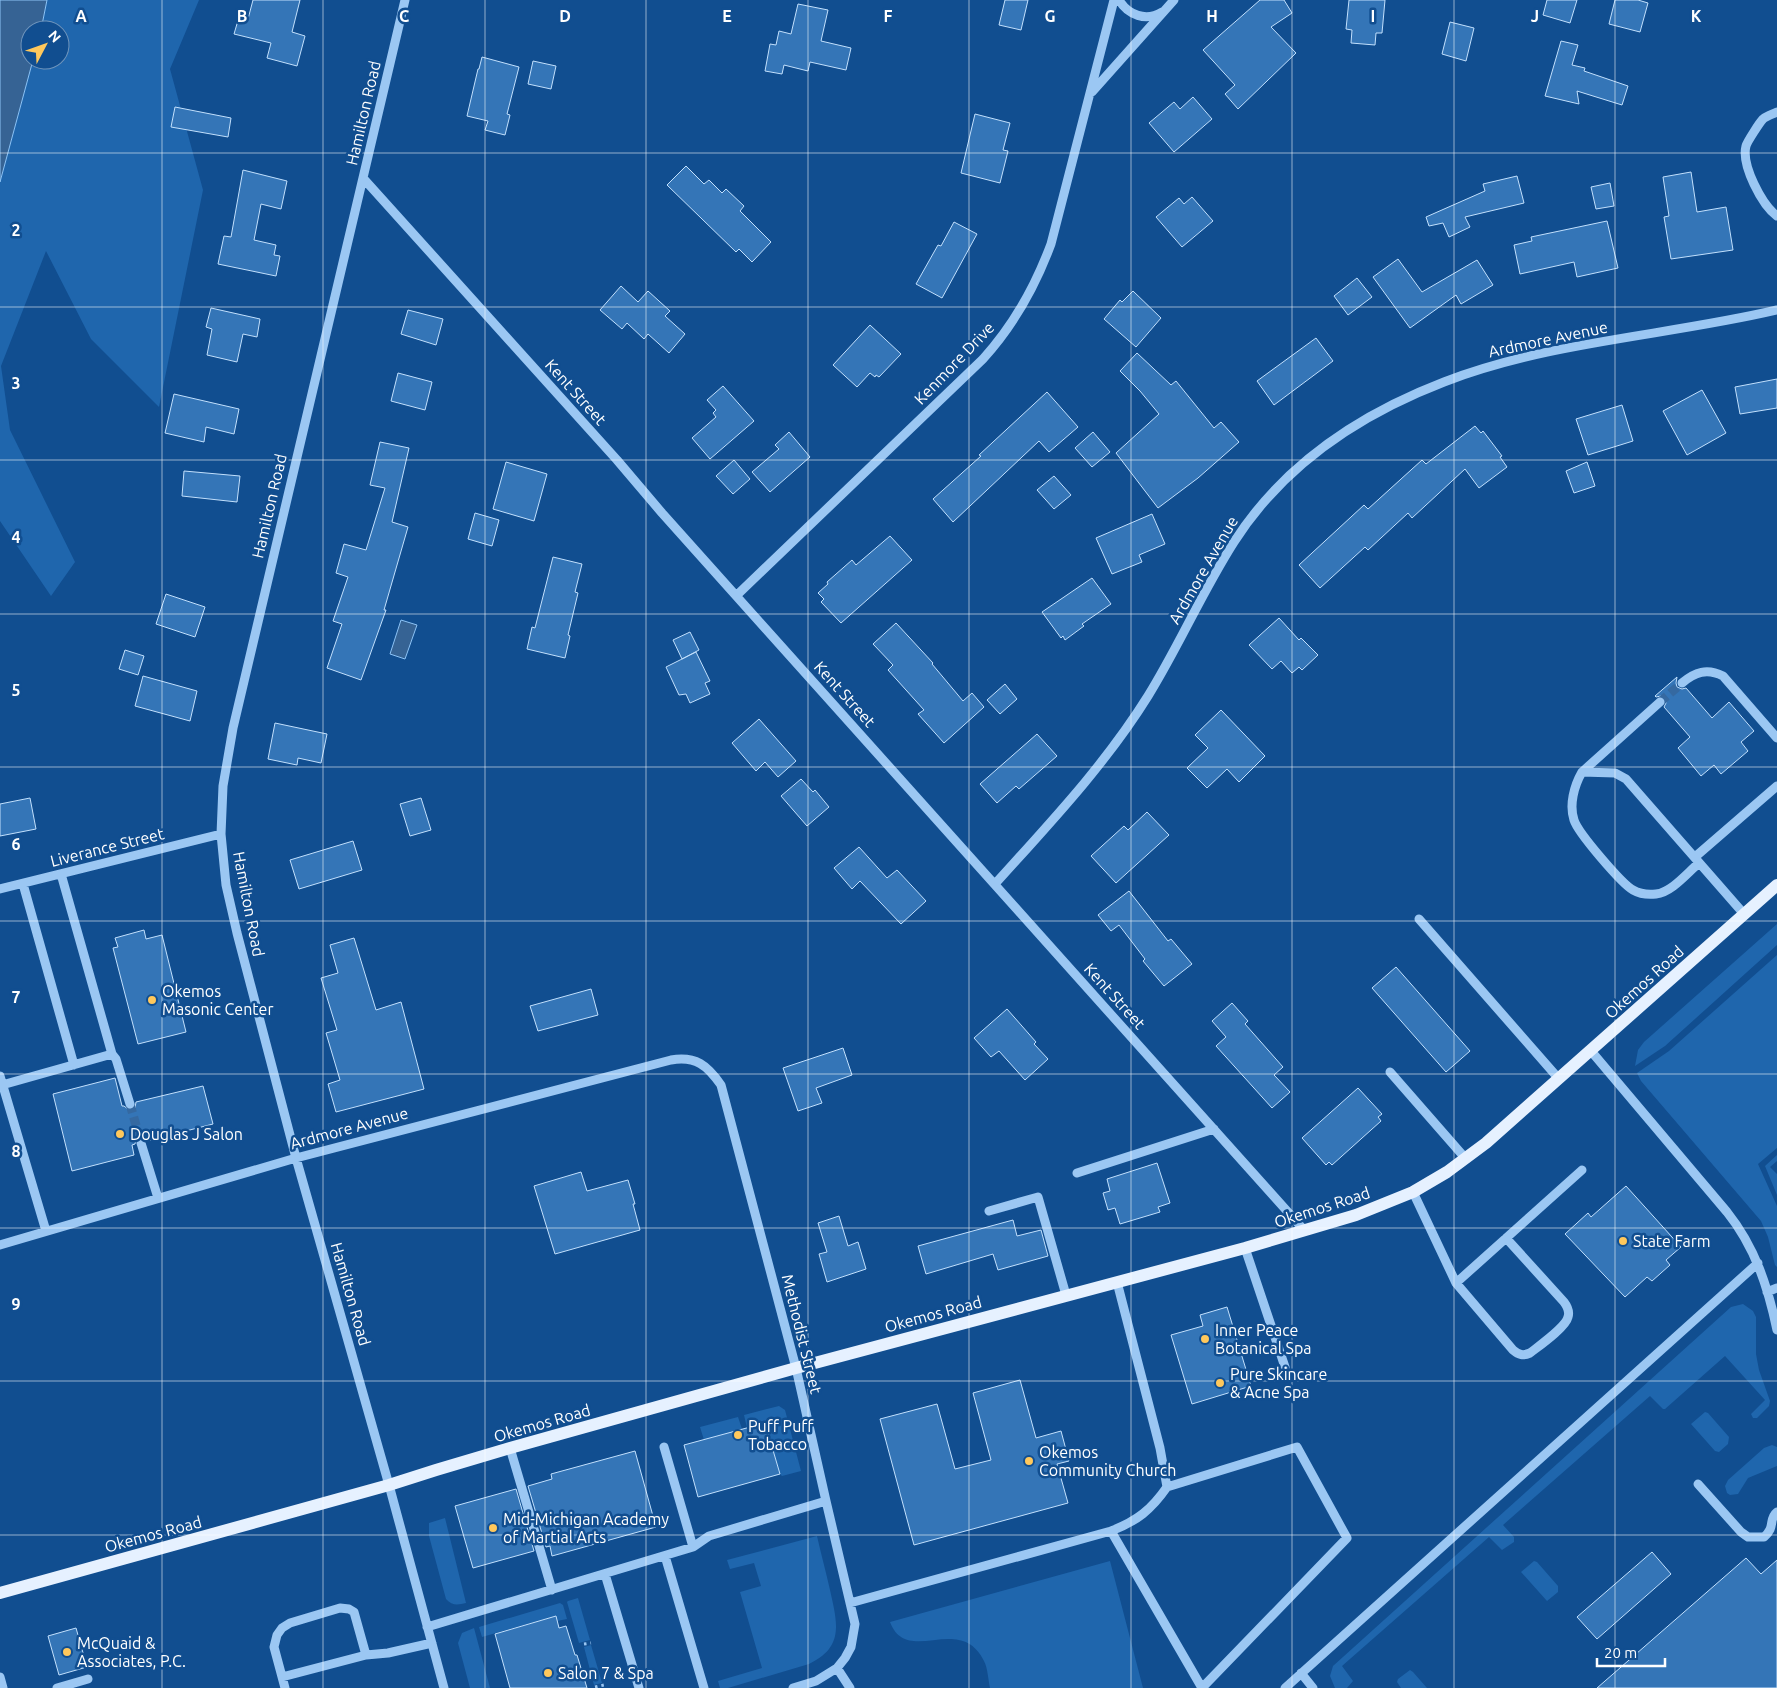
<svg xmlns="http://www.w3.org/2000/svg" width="1777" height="1688" font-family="Ubuntu,sans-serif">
  <rect width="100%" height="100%" fill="#114e90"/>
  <!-- green -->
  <path fill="#1f66ad" d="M47 0H199L170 69 203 190 159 407 91 339 46 251 1 366 10 430 75 562 51 596 0 521V182L33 60H60V30H41Z
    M1777 924V945L1665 1046 1635 1066 1638 1050 1644 1042Z
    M1777 955V1148L1758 1164 1777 1206V1267L1775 1265 1768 1237 1761 1221 1641 1081 1637 1073 1669 1051Z
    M1777 1155V1161L1770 1167 1777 1174V1195L1765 1166Z
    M1743 1304 1753 1311 1756 1317V1354L1759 1370 1770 1401 1769 1406 1757 1418H1753L1751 1414 1765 1400 1725 1356 1665 1409H1663L1650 1396 1503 1525 1514 1537V1542L1502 1550 1489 1537 1342 1666 1353 1681 1347 1688H1335L1330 1676 1333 1666 1731 1307Z
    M779 1406 785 1410 801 1471 782 1476 780 1474 765 1423 747 1428 744 1415Z
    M1705 1412 1708 1413 1729 1437 1728 1444 1719 1452 1715 1451 1691 1424Z
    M738 1417 742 1429 704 1440 700 1427Z
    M1772 1445 1777 1447V1466L1748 1478 1738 1494 1730 1495 1727 1493 1725 1486 1728 1480 1764 1448Z
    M445 1518 466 1603C458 1605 452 1606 446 1599L429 1536V1523Z
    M817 1536C821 1554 826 1572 830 1590 837 1622 845 1647 809 1664L728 1688H720L718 1681 762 1668 740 1592 761 1586 754 1563 730 1569 727 1560Z
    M1110 1561 1143 1688H990C988 1679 988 1669 984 1661 960 1612 907 1667 890 1622Z
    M1534 1561 1537 1562 1558 1586V1592L1547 1601 1521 1572Z
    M578 1598 590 1640 579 1643 567 1602 568 1601Z
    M560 1603 563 1605 567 1619 557 1621 556 1616 482 1637 479 1627Z
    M474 1628 490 1688H470L458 1643 462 1633Z
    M591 1645 602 1683 594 1685 584 1647Z
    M1410 1670 1413 1672 1427 1688H1401L1397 1682 1398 1679Z"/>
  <!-- water -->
  <path fill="#366394" stroke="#8cc3f6" d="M0 0H47L41 30H30V60H33L0 182Z
    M401 620 417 625 405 659 390 654Z"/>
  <!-- building -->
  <path fill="#3475b7" stroke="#c2e0fd" d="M253 0H300L292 32 305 36 297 66 267 58 271 43 234 34 239 17 248 19Z
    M1005 0H1028L1021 30 999 25Z
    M1260 0H1284L1292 13 1271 27 1296 53 1238 109 1225 94 1235 85 1203 50Z
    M1349 0H1385L1382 33H1376L1375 45 1351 43 1352 30 1346 29Z
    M1547 0H1577L1570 23 1543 15Z
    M1615 0H1638L1648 3 1640 32 1609 24Z
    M798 4 828 10 821 41 851 48 846 70 810 62 808 71 784 65 782 74 765 71 770 44 776 45 779 31 791 34Z
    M1450 22 1474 28 1466 61 1442 54Z
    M1561 41 1578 45 1572 65 1585 68 1584 71 1628 86 1622 105 1577 91 1579 104 1545 96Z
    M482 57 519 67 507 114 510 115 505 135 485 130 488 121 467 116 478 69H479Z
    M533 61 556 66 551 89 528 84Z
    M1193 97 1212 119 1174 152 1149 123 1174 102 1180 109Z
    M175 107 231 118 228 137 171 127Z
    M975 114 1010 123 1003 150 1008 151 1000 183 961 173Z
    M686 166 704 184 709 180 722 193 726 189 744 206 740 211 771 242 752 262 739 249 736 252 667 185Z
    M243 170 287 181 281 209 261 204 254 240 276 245 274 255 280 256 276 276 218 264 224 236 231 237Z
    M1691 172 1697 212 1726 207 1733 250 1671 259 1664 217 1669 216 1663 177Z
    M1517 176 1524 203 1465 217 1470 227 1449 237 1443 223 1429 226 1426 217 1485 191 1483 184Z
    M1610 183 1614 206 1596 209 1591 187Z
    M1192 197 1213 221 1182 247 1156 217 1179 198 1184 204Z
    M1607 221 1618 268 1577 277 1574 262 1520 274 1514 245 1532 241 1531 237Z
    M954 222 977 234 942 298 916 284 938 245 941 246Z
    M1398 259 1422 292 1477 260 1493 285 1461 304 1456 295 1410 328 1373 277Z
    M1357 278 1372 297 1348 315 1334 296Z
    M621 286 638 302 648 291 670 311 665 316 685 334 669 353 648 334 644 339 627 323 622 329 600 310Z
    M1133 291 1161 318 1136 347 1104 319 1120 300 1122 302Z
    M211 308 260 319 257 337 243 334 237 362 207 355 212 329 206 327Z
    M408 310 443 319 436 345 401 334Z
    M870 325 901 354 879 377 876 375 875 377 870 373 857 387 833 365Z
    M1316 338 1333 361 1274 405 1257 381Z
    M1137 353 1171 385 1176 381 1214 428 1221 422 1239 442 1198 478 1158 508 1116 453 1159 414 1140 391 1120 371Z
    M398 373 432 382 425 410 391 401Z
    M1777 379V408L1740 414 1735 387Z
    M723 386 754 421 710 459 692 438 716 417 713 413 716 410 707 400Z
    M1702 390 1726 433 1687 455 1663 411Z
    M1047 392 1078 427 1049 452 1039 441 953 522 933 499 981 456 979 455Z
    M174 394 239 409 234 434 206 427 204 442 165 433Z
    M1622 405 1633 441 1588 455 1576 419Z
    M1475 426 1481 433 1483 431 1502 456 1500 457 1507 467 1479 488 1465 469 1412 518 1408 513 1368 550 1365 547 1320 588 1299 565 1364 505 1368 509 1422 460 1426 464Z
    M789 432 810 457 770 492 752 472 779 449 775 445Z
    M1093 432 1110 452 1092 467 1075 448Z
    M380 442 409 448 392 522 408 527 384 610H386L361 680 327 668 342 624 333 621 348 577 336 573 344 544 366 550 385 488 370 485Z
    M734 460 750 479 733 494 716 476Z
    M506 462 547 474 534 521 493 509Z
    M1587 462 1595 486 1574 493 1566 471Z
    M184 471 240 476 237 502 182 496Z
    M1054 476 1071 495 1054 509 1037 490Z
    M475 513 499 520 492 546 468 539Z
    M1152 514 1165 544 1139 555 1142 562 1112 574 1096 538Z
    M890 536 912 560 841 623 821 602 824 599 818 593 828 584 827 582 852 560 856 565Z
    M553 557 582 564 575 592 578 593 568 635 570 636 565 658 527 649 532 627 535 628Z
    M1092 578 1111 604 1082 624 1084 626 1065 640 1063 636 1061 638 1042 612Z
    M166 594 205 607 195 637 156 624Z
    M1279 618 1299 640 1301 638 1318 655 1302 670 1299 667 1292 673 1281 661 1272 669 1249 645Z
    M896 623 933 663 932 664 963 701 972 693 984 707 944 743 918 714 924 710 888 670 893 665 873 644Z
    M690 632 699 650 682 659 673 640Z
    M125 650 144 656 138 675 119 669Z
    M696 652 710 681 705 683 710 694 690 703 686 694 679 695 666 667Z
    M143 676 197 691 190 721 135 706Z
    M1677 677 1676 683 1677 687 1682 689 1686 688 1712 718 1729 702 1754 731 1741 742 1748 751 1721 774 1714 765 1701 776 1678 748 1690 737 1664 707 1666 703 1665 698 1661 696 1656 697 1655 696Z
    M1005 684 1017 699 1000 714 987 700Z
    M1221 710 1265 756 1239 782 1227 769 1207 788 1187 768 1208 748 1195 735Z
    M759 719 796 761 778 777 765 762 756 771 732 743Z
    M275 723 327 734 321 763 298 758 297 765 268 759Z
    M1037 734 1057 756 1019 789 1016 786 997 803 980 784Z
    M801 779 813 792 815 790 829 807 807 826 781 796Z
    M30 798 36 829 0 836V804Z
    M421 798 431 830 410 836 400 804Z
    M1147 812 1169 835 1116 883 1091 856 1124 826 1128 830Z
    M353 841 362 870 299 889 290 860Z
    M859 847 887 878 897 870 926 901 901 924 860 881 852 889 834 868Z
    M1129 891 1168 941 1171 939 1192 964 1164 986 1143 961 1145 959 1119 925 1111 931 1098 915Z
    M144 930 146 939 162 935 186 1032 138 1044 113 948 118 947 115 938Z
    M354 938 376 1010 401 1002 424 1089 336 1112 328 1084 340 1080 326 1033 337 1030 321 978 338 973 330 945Z
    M1396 967 1470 1051 1446 1072 1372 988Z
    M591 989 598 1015 538 1031 530 1006Z
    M1232 1003 1248 1021 1245 1024 1283 1067 1274 1075 1290 1092 1272 1108 1216 1046 1226 1037 1212 1021Z
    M1007 1009 1036 1042 1034 1044 1048 1059 1025 1080 999 1051 991 1057 974 1038Z
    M843 1048 852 1075 816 1088 822 1103 798 1111 783 1068Z
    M115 1078 122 1106H124L129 1110 135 1108 136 1102 203 1086 213 1124 147 1141 143 1137H139L136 1139 135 1144 132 1145 134 1155 72 1171 53 1094Z
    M1358 1088 1382 1114 1378 1117 1381 1121 1332 1165 1329 1162 1326 1165 1302 1138Z
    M1157 1163 1170 1203 1158 1207 1160 1212 1120 1224 1115 1208 1108 1210 1103 1193 1110 1191 1107 1179Z
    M581 1172 587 1191 628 1180 635 1204H633L640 1230 555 1254 534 1186Z
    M1626 1186 1681 1247 1666 1260 1670 1265 1652 1281 1647 1277 1625 1297 1565 1234 1588 1213 1591 1217Z
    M839 1216 848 1246 858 1242 866 1269 827 1282 819 1254 827 1252 818 1223Z
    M1013 1220 1017 1236 1041 1230 1048 1256 998 1270 993 1254 926 1274 918 1246Z
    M1227 1307 1251 1386 1192 1404 1171 1335 1203 1326 1200 1315Z
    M1020 1380 1036 1438 1061 1431 1069 1461 1057 1464 1068 1503 914 1545 880 1419 937 1404 955 1469 991 1460 973 1393Z
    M765 1423 780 1474 698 1497 684 1445Z
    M635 1451 656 1527 552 1556 550 1546 546 1547 528 1486 552 1479 551 1474Z
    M516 1489 534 1551 473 1568 455 1506Z
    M1652 1552 1671 1574 1597 1639 1577 1617Z
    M1746 1558 1761 1574 1777 1560V1688H1597Z
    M556 1616 559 1628 566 1626 575 1655H577L587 1688H510L495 1634Z
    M76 1628 87 1667 59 1675 48 1636Z"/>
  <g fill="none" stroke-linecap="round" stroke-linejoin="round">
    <!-- minor-tunnel -->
    <path stroke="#3569a1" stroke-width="9" stroke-dasharray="9 4.5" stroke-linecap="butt" d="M1660 702 1682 683
      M130 1104 141 1143"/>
    <!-- path -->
    <path stroke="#9bc7f3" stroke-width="3" stroke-dasharray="2.5 4" stroke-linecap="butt" d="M584 1644 591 1643
      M595 1687 604 1685"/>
    <!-- minor -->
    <path stroke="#9bc7f3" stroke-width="9" d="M405 0 233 728 223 786 221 834 226 885 237 933 296 1158 389 1485 444 1688
      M1119 0C1128 15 1146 22 1162 12
      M1092 92 1174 0
      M1777 112C1773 114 1767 116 1763 119 1760 122 1747 142 1746 146 1741 165 1762 205 1777 216
      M363 178 617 460 662 513 1304 1230
      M737 595 983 359C1014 325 1035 287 1051 244L1114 0
      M1682 683C1695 672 1707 668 1723 676L1777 738
      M1660 702 1582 772C1574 786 1569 805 1574 820 1578 833 1622 884 1633 890 1640 894 1648 895 1656 894 1672 892 1687 873 1699 863
      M1582 772 1615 773 1626 779 1744 914
      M1695 857 1777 786
      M23 884 74 1065
      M995 884C1049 824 1105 765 1148 696 1179 646 1202 592 1234 542 1284 464 1358 415 1444 382 1550 341 1667 336 1777 310
      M0 889 221 834
      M1419 919 1559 1079
      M1591 1051 1727 1212C1755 1247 1768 1287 1777 1330
      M112 1054 116 1059 130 1104
      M1390 1072 1466 1159
      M0 1076 46 1231
      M2 1085 112 1054 61 874
      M141 1143 158 1198
      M1077 1173 1214 1129
      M1413 1192 1456 1283 1513 1350C1519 1355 1523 1356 1530 1353 1539 1346 1566 1327 1568 1317 1570 1311 1567 1306 1564 1302L1506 1238
      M989 1211 1038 1197 1066 1295
      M0 1245 296 1158 671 1060C696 1056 707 1065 721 1085L796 1368 826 1501 855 1624 851 1647 845 1658 837 1668 816 1681 793 1688
      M1245 1248 1285 1367
      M1456 1283 1582 1170
      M1767 1292 1777 1288
      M664 1447 693 1547
      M510 1448 552 1590
      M1698 1484 1741 1532 1748 1537H1764C1776 1527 1768 1519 1777 1512
      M1167 1487 1297 1447 1347 1538 1202 1688
      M1111 1531 1202 1688
      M665 1556 704 1688
      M605 1574 639 1688
      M850 1603 1111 1531C1137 1521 1151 1510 1167 1487L1160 1448 1117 1282
      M427 1627 693 1547 709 1536 826 1501
      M837 1668 850 1688
      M1301 1673 1313 1688
      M0 1677 3 1688
      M282 1677 366 1655 388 1653 432 1643
      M57 1688 88 1679
      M285 1688 274 1647 277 1635 282 1628 290 1623 340 1608 349 1609 354 1612 366 1655
      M1285 1688 1758 1263"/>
    <!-- major -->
    <path stroke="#e6f1ff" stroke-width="12" d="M0 1593 389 1485 436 1470 510 1448 796 1368 1245 1248 1356 1215 1413 1192 1447 1172 1486 1143 1777 885"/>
  </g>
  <!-- grid -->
  <path fill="none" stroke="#fff" stroke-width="1" stroke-opacity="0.55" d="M162 0V1688M323 0V1688M485 0V1688M646 0V1688M808 0V1688M969 0V1688M1131 0V1688M1292 0V1688M1454 0V1688M1615 0V1688M0 153H1777M0 307H1777M0 460H1777M0 614H1777M0 767H1777M0 921H1777M0 1074H1777M0 1228H1777M0 1381H1777M0 1535H1777"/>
  <!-- markers -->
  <g fill="#ffc85c" stroke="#114e90" stroke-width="2">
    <circle cx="152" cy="1000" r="5"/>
    <circle cx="120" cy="1134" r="5"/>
    <circle cx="1623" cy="1241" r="5"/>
    <circle cx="1205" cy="1339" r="5"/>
    <circle cx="1220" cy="1383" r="5"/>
    <circle cx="738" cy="1435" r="5"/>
    <circle cx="1029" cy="1461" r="5"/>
    <circle cx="493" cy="1528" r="5"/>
    <circle cx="67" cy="1652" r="5"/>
    <circle cx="548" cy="1673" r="5"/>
  </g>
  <g text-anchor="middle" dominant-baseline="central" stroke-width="5" stroke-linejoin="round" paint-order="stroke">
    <!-- street labels -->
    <g font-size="16" fill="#fff" stroke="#114e90">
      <text transform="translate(363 113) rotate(-77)">Hamilton Road</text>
      <text transform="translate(1548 339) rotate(-12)">Ardmore Avenue</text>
      <text transform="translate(954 363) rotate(-46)">Kenmore Drive</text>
      <text transform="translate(576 392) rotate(48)">Kent Street</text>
      <text transform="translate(269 506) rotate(-77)">Hamilton Road</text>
      <text transform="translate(1203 570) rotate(-60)">Ardmore Avenue</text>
      <text transform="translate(845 694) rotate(48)">Kent Street</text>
      <text transform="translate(107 847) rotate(-14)">Liverance Street</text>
      <text transform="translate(249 904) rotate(79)">Hamilton Road</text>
      <text transform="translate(1644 982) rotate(-42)">Okemos Road</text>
      <text transform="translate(1115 996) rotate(48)">Kent Street</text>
      <text transform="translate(349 1128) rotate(-15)">Ardmore Avenue</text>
      <text transform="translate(1322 1207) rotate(-18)">Okemos Road</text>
      <text transform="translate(351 1294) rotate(74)">Hamilton Road</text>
      <text transform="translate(933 1314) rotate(-15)">Okemos Road</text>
      <text transform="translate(802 1334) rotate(76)">Methodist Street</text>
      <text transform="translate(542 1423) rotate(-16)">Okemos Road</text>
      <text transform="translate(153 1534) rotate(-15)">Okemos Road</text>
    </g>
    <!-- poi labels -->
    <g font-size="16" fill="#fff" stroke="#114e90" text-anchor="start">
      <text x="162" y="991">Okemos<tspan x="162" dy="18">Masonic Center</tspan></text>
      <text x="130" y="1134">Douglas J Salon</text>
      <text x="1633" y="1241">State Farm</text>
      <text x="1215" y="1330">Inner Peace<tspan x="1215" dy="18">Botanical Spa</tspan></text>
      <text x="1230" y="1374">Pure Skincare<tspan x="1230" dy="18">&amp; Acne Spa</tspan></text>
      <text x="748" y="1426">Puff Puff<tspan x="748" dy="18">Tobacco</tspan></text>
      <text x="1039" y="1452">Okemos<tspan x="1039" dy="18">Community Church</tspan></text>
      <text x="503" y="1519">Mid-Michigan Academy<tspan x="503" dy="18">of Martial Arts</tspan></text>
      <text x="77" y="1643">McQuaid &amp;<tspan x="77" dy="18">Associates, P.C.</tspan></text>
      <text x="558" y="1673">Salon 7 &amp; Spa</text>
    </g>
  </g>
  <g font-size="16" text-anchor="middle" font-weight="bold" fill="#fff" stroke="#114e90" stroke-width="5" stroke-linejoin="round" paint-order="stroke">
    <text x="81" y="22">A</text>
    <text x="242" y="22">B</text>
    <text x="404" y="22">C</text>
    <text x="565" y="22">D</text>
    <text x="727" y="22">E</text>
    <text x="888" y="22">F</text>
    <text x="1050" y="22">G</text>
    <text x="1212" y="22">H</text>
    <text x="1373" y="22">I</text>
    <text x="1535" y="22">J</text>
    <text x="1696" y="22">K</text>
    <text x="16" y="236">2</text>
    <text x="16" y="389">3</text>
    <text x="16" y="543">4</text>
    <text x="16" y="696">5</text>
    <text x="16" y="850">6</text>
    <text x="16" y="1003">7</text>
    <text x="16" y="1157">8</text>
    <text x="16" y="1310">9</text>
  </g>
  <!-- north arrow -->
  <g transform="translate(45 45) rotate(49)"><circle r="24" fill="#114e90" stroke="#7095bc"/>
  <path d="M0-4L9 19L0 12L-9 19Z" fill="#ffc85c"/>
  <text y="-8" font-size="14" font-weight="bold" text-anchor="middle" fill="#ffffff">N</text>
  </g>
  <!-- scale -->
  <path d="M1597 1658v8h68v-8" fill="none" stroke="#ffffff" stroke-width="2.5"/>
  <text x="1604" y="1658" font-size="15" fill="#ffffff" stroke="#114e90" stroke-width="4" paint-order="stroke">20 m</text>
</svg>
